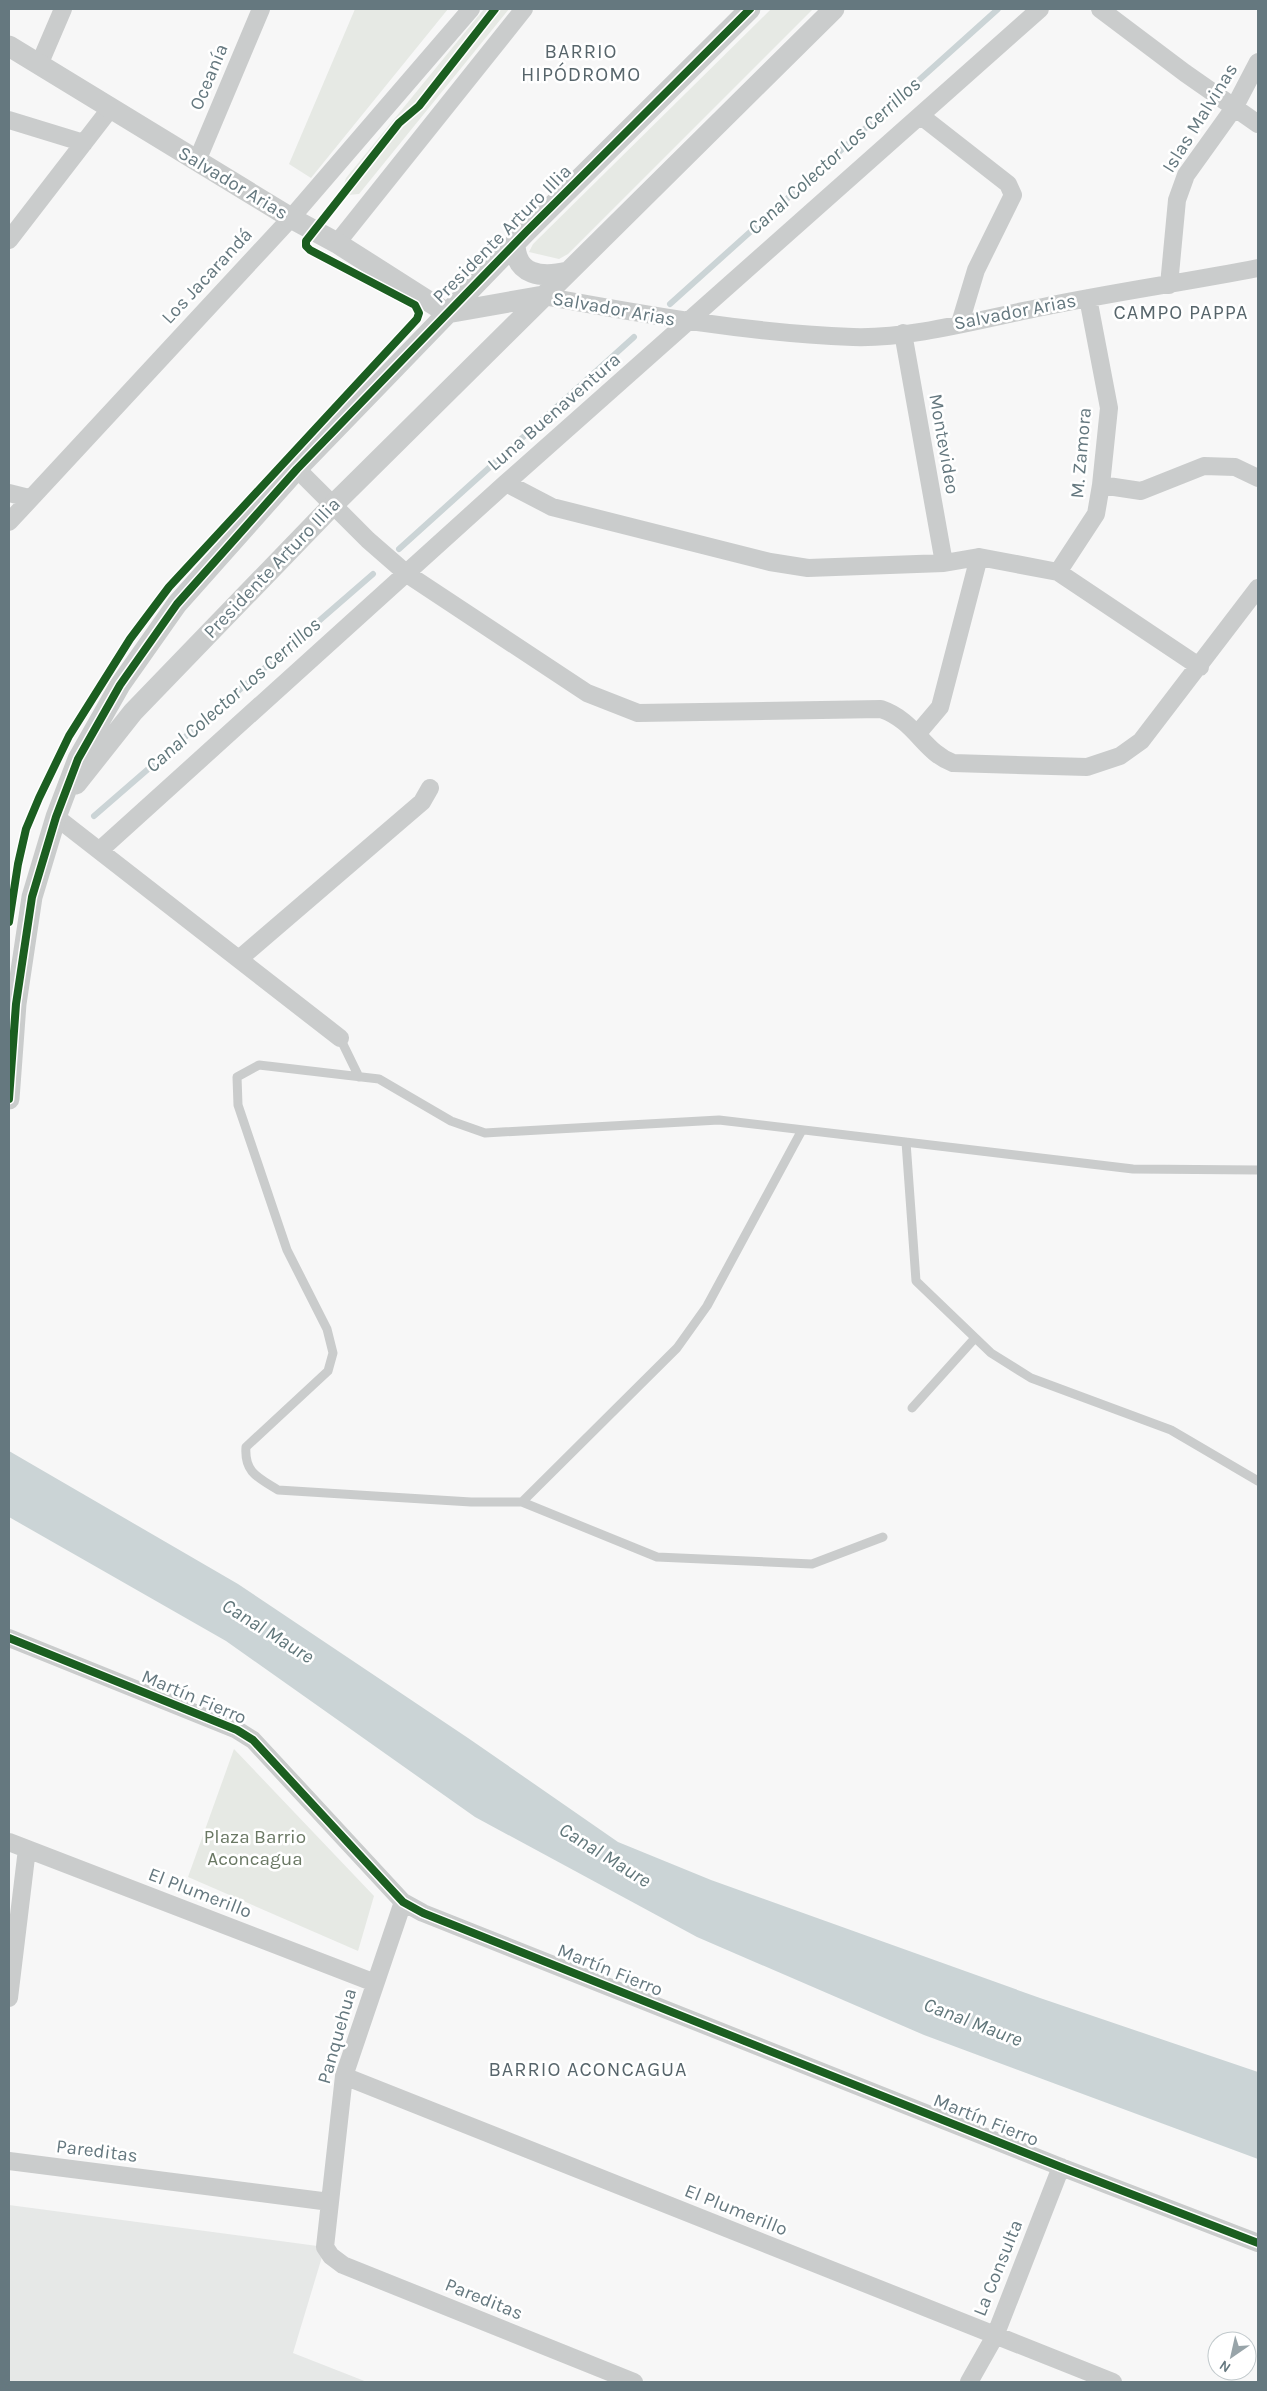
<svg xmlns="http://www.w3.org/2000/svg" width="1267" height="2391" font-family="Karla,sans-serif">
  <rect width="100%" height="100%" fill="#f7f7f7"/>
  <!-- built -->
  <path fill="#e6e8e7" d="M9 2205 325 2247 293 2353 367 2382H9Z"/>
  <!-- green -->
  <path fill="#e6e9e4" d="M355 9H448L311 178 289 164Z
    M484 9H509L359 194 348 195 343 187 346 178Z
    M771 9H813L568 254 559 259 529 252 533 244Z
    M234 1749 374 1896 358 1951 188 1877Z"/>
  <!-- water -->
  <path fill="#cbd4d6" d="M9 1451 238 1584 468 1738 618 1842 711 1880 1040 1998 1258 2072V2159L924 2035 697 1937 475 1817 226 1641 9 1517Z"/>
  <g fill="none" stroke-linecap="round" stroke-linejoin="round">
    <!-- stream -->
    <path stroke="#cbd4d6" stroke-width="6" d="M670 304 998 9
      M399 549 634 337
      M94 816 373 574"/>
    <!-- service -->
    <path stroke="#cacccc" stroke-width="9" d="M340 1038 359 1077
      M906 1142 916 1281 991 1353 1031 1378 1171 1430 1258 1481
      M912 1408 975 1338
      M522 1502 677 1348 707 1306 802 1130
      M883 1537 812 1564 657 1557 522 1502H471L278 1490C259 1478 244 1473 246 1447L328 1371 333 1353 327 1329 287 1250 238 1105 237 1077 259 1065 379 1079 451 1121 485 1133 719 1120 1133 1169 1258 1170"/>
    <!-- minor -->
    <path stroke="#cacccc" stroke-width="18" d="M1100 9 1185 73 1258 124
      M39 65 63 9
      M921 116 1008 184 1013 195 976 270 960 323
      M9 120 84 143
      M197 161 261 9
      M9 240 110 109
      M337 243 524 9
      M1169 285 1177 200 1186 175 1234 108 1258 62
      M543 296C646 315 749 333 853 337 913 339 985 318 1043 307 1115 292 1187 282 1258 268
      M903 333 944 563
      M297 469 368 540 407 574 587 693 638 713 881 709C916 721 923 752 953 763L1087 767 1120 756 1141 741 1258 588
      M506 483 552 507 770 562 808 568 944 563 979 557 1058 572 1200 667
      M1101 485 1141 491 1204 466 1235 467 1258 478
      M9 493 29 498
      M9 522 291 218 471 9
      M1058 572 1096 514 1101 485 1109 408 1088 298
      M918 733 940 707 979 557
      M56 817 340 1038
      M100 850 506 483 1040 9
      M239 959 422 802 430 788
      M9 1638 237 1730 253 1740 403 1902 423 1913 1061 2167 1258 2243
      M9 1842 375 1983
      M403 1902 344 2076 325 2247 331 2256 343 2265 634 2382
      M9 1998 27 1849
      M344 2076 1113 2382
      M9 2161 330 2202
      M969 2382 995 2336 1061 2167"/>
    <!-- tertiary -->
    <path stroke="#cacccc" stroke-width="21" d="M9 46 291 218 337 243 447 313 543 296
      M515 243C515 276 542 278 568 272
      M76 784 133 712 333 505 834 9
      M9 1099 16 1004 32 897 56 817 78 759 120 685 177 604 297 469 526 232 750 9"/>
    <!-- cycleway casing -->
    <g stroke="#fff" stroke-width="11">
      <path id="cycleway" d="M9 922 18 864 26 829 39 798 69 736 130 639 169 587 417 319 419 313 415 305 310 250 306 246V241L399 123 419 106 495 9
        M9 1099 16 1004 32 897 56 817 78 759 120 685 177 604 297 469 526 232 750 9
        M9 1638 237 1730 253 1740 403 1902 423 1913 1061 2167 1258 2243"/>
    </g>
    <!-- cycleway -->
    <use href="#cycleway" stroke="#1b5e20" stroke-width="8"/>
  </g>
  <g text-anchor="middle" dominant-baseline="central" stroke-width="5" stroke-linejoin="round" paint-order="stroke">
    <!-- street labels -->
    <g font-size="19" fill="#65787f" stroke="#fff">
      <text transform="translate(209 77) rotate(-67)">Oceanía</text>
      <text transform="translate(1200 118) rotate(-58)">Islas Malvinas</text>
      <text transform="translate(233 183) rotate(31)">Salvador Arias</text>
      <text transform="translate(502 234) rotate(-45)">Presidente Arturo Illia</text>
      <text transform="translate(207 276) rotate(-47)">Los Jacarandá</text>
      <text transform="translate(614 309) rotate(10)">Salvador Arias</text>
      <text transform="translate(1015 312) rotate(-11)">Salvador Arias</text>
      <text transform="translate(554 412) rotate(-41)">Luna Buenaventura</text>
      <text transform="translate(944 444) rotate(80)">Montevideo</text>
      <text transform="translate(1081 453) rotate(-85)">M. Zamora</text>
      <text transform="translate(272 568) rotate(-46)">Presidente Arturo Illia</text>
      <text transform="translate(194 1697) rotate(23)">Martín Fierro</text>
      <text transform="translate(200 1893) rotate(21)">El Plumerillo</text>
      <text transform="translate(610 1970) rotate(22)">Martín Fierro</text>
      <text transform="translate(337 2036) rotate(-74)">Panquehua</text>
      <text transform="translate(986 2120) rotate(22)">Martín Fierro</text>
      <text transform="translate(97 2151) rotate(7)">Pareditas</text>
      <text transform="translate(736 2210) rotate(22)">El Plumerillo</text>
      <text transform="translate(998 2268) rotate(-68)">La Consulta</text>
      <text transform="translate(484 2299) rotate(22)">Pareditas</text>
    </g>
    <!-- park labels -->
    <g font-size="19" fill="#6a7864" stroke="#fff">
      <text x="255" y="1837">Plaza Barrio<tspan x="255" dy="22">Aconcagua</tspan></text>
    </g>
    <!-- neighbourhood labels -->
    <g font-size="20" letter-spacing="1" fill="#57656b" stroke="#fff">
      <text x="581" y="51">BARRIO<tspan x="581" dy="23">HIPÓDROMO</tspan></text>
      <text x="1181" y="312">CAMPO PAPPA</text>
      <text x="588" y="2069">BARRIO ACONCAGUA</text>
    </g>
    <!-- water labels -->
    <g font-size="20" font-style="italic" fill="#60767a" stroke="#fff">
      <text transform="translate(834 156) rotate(-42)">Canal Colector Los Cerrillos</text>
      <text transform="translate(233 695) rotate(-41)">Canal Colector Los Cerrillos</text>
      <text transform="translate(268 1631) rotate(32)">Canal Maure</text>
      <text transform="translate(605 1855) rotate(32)">Canal Maure</text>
      <text transform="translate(973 2022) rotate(21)">Canal Maure</text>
    </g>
  </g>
  <!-- border -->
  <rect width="1267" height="2391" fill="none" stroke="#65787f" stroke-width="20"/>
  <!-- north arrow -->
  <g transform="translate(1232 2356) rotate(214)"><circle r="24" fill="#ffffff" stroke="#c1c9cc"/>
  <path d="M0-4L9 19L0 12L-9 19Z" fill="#98a4a9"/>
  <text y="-8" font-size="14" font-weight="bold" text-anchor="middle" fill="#65787f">N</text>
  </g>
</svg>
